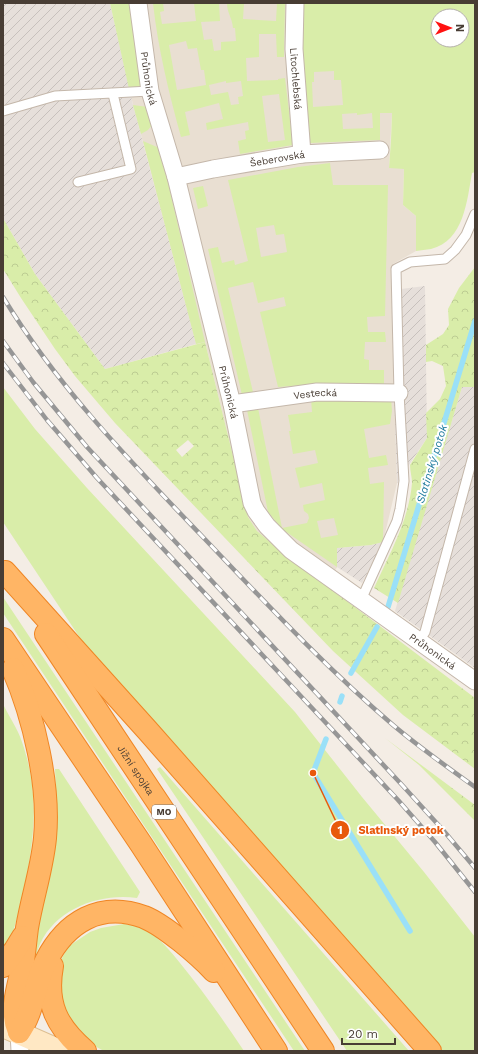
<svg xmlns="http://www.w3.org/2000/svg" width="478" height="1054" font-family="'Work Sans',sans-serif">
  <defs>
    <pattern id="industrial-furrows" width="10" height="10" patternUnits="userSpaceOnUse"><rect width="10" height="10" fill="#e6dfda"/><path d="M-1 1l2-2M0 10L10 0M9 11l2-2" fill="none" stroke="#c7c0bc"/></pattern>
    <pattern id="forest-crowns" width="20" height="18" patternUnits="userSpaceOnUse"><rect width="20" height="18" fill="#d9eda9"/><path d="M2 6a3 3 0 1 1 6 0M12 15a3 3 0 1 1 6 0" fill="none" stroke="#bccc92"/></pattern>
  </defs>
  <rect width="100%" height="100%" fill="#f4ede5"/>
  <!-- residential -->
  <path fill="#e9dfd2" d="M130 3H362L392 113 389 168H404L403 205 416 216V251L393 264 394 388 397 483 383 542 337 548 338 566 325 585 264 538 257 531 248 517 205 342 196 344 129 89 139 87Z"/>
  <!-- industrial -->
  <path fill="url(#industrial-furrows)" d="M3 3H110L133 105 196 344 105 369 35 274 3 218Z
    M425 286 427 438 397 483 394 388 393 290Z
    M462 387H475V668L395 611Z
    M383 542 362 583 337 567V548L371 545Z"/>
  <!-- green -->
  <path fill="#d9eda9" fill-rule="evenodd" d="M110 3H130L142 84 139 87 129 89Z
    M153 3H163L164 11 160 12 162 24 196 21 194 3H219L220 21 201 22 204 40 212 39 214 51 221 50V42L236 41 235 28H233C232 17 227 13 227 3H244L243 19 276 21 277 3H285L284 57H277L276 34H259V57L246 58 247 81 278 80V79L285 78 293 145 240 154 238 141 246 139 245 131 249 130 248 122 207 130 206 123 223 119 219 103 185 112 190 135 181 137C169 93 158 49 153 3ZM186 41 188 49 197 48 201 70H204L206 85 177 90 169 45ZM226 81V83L241 81 243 96 238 97 239 104 231 105 228 92 211 95 209 85ZM279 94 285 140 268 142 262 96Z
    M303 3H475V172L472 173C467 200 464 241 431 249 426 250 421 250 416 251V216L403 205 404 169 389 168 391 140 392 113H380V140L310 143 303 56ZM438 16H462V40H438ZM334 71V80H341L343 105 313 107 312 82H314V72ZM357 113V115L372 113 373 128 343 129 342 114Z
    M133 105 148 107 152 125 148 130 141 134Z
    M143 141 157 147 161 152 205 342 196 344Z
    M330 163 333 185H388L385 316 367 317 368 332H385L386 342H365L364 359 369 360V370H384V385L318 384 278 387 260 312 286 306 284 297 258 303 253 282 228 288 253 392 242 395 208 249 218 247 222 263 234 260 235 265 248 261 228 180 298 167ZM274 225 276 235 284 234 287 252 261 257 256 228Z
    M203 186 208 206 198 209 193 188Z
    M3 387 35 429 87 488 295 712 362 797 424 872 475 937V1051H441L88 650 3 522Z
    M391 398 392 411 390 424 364 429 369 458 386 455 388 465 368 468 370 484 384 482 383 542 371 545 337 548V567L282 529 268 512 247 410 258 408 282 528 307 523 309 518 308 514 304 511 303 505 325 500 322 483 300 488 295 468 318 463 315 450 293 454 289 431H291L288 415 312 412 311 399ZM334 518 338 535 321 538 317 521Z
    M3 597 305 1051H294L3 613Z
    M3 704C9 717 18 729 22 742 39 791 35 831 26 881L27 883 13 932 3 952Z
    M160 767 409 1051H347L157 769Z
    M55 769H59L140 892 137 898C100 893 57 908 40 944 35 956 33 970 30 983L25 982 56 830 57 810Z
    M124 924C132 925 140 927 147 931 160 938 171 952 180 963 203 991 224 1021 244 1051H104L89 1043 61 1007 60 963 63 956 69 946 90 932 101 928Z"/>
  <!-- forest -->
  <path fill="url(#forest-crowns)" fill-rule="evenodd" d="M3 218 35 274 105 369 205 342 248 517 257 531 278 549 475 698V769L403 715 333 651 115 423 75 376 55 349 21 298 3 269ZM188 440 194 446 182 457 176 450Z
    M475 267V387H462L398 603 374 588C389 555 409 520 412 483 412 477 410 471 410 465L427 438 426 413 440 399 446 386 443 366 432 361 426 362V345L443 334 449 325 448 309 459 288Z
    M385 738 475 805V821L419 765Z"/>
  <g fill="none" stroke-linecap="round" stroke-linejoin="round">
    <!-- stream -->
    <path stroke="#9ae0f8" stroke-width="5.5" d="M388 607 475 321
      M351 673 377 627
      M340 702 342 696
      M326 739 313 773 410 931"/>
    <!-- lane casing -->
    <g stroke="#c4b7aa" stroke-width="11">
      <path id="lane" d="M3 111 55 96 150 91
        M78 182 131 169 113 94
        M361 600 397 521 400 509 404 481 399 393 396 269 410 262 445 259 455 250 466 235 475 214
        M419 641 425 632 475 449"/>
    </g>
    <!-- street casing -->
    <g stroke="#c4b7aa" stroke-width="19">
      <g id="street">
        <path id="s1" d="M138 3 150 91 176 177 232 404 252 503 256 511 267 526 291 550 475 681"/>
        <path id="s2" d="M295 3 294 49 302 154"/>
        <path id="s3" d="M176 177 213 169 302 154 380 150"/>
        <path id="s4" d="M232 404 317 392 399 393"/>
        <path d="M19 1032 20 1051"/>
      </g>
    </g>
    <!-- secondary casing -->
    <g stroke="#ddbe91" stroke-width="24">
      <path id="secondary" d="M3 1026 60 1051"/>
    </g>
    <!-- highway casing -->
    <g stroke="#ef8625" stroke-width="24">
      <g id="highway">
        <path d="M5 572 148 731 430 1051"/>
        <path id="s5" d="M46 634 323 1051"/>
        <path d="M3 639 141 844 276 1051"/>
        <path d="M13 669C34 717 50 786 45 838 42 869 32 898 27 928 25 943 24 958 21 973 17 994 10 1011 19 1032"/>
        <path d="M3 966 15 950 23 937"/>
        <path d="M52 966C45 1004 57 1027 85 1051"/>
        <path d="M19 1032C34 1011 34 984 46 961 66 922 100 901 144 917 164 925 199 955 214 971"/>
      </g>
    </g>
    <!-- lane -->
    <use href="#lane" stroke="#fff" stroke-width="9"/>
    <!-- street -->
    <use href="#street" stroke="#fff" stroke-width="17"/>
    <!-- secondary -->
    <use href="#secondary" stroke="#ffe8c4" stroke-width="22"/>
    <!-- highway -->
    <use href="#highway" stroke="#ffb565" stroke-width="22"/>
    <!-- rail casing -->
    <g stroke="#969696" stroke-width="4.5">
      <path id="rail" d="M3 297C57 386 129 460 200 534 263 600 324 666 393 725 419 747 447 767 475 787
        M3 341 33 382 87 447 403 786 443 830 475 868
        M3 363 47 420 97 478 398 800 435 842 475 892"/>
    </g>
    <!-- rail -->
    <use href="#rail" stroke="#fff" stroke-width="3" stroke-dasharray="9" stroke-linecap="butt"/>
  </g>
  <g text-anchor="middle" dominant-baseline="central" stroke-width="4" stroke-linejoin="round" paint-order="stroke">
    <!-- shield labels -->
    <rect fill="#fff" stroke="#7f7771" stroke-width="1" x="152" y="805" width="24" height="14" rx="3"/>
    <g font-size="9" font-weight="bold" fill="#483d34">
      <text x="164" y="812">MO</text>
    </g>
    <!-- street labels -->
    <g font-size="10" fill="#483d34" stroke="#fff">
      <text stroke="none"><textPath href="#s1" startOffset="76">Průhonická</textPath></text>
      <text stroke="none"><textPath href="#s2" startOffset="76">Litochlebská</textPath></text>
      <text stroke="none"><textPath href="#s3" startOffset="103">Šeberovská</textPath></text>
      <text stroke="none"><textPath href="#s1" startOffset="400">Průhonická</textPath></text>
      <text stroke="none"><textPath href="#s4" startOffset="84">Vestecká</textPath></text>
      <text stroke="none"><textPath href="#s1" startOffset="749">Průhonická</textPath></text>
      <text stroke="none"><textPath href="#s5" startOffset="163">Jižní spojka</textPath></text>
    </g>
    <!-- water labels -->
    <g font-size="11" font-style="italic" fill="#1e7a9d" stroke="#fff">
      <text transform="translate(432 464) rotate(-73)">Slatinský potok</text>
    </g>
  </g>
  <!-- callouts -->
  <path fill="none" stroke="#e8590c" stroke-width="1.5" d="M313 773L340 830"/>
  <g fill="#e8590c" stroke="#fff" stroke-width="1.5">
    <circle cx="313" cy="773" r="4"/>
    <circle cx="340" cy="830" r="10"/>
  </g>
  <g font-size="12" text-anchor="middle" font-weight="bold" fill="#fff">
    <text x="340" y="834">1</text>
  </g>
  <g font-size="11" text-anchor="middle" font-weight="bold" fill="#e8590c" stroke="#fff" stroke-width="4" stroke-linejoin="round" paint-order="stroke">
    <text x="401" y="834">Slatinský potok</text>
  </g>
  <!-- border -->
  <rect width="478" height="1054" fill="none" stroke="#483d34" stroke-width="8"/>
  <!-- north arrow -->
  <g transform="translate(450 28) rotate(90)"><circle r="19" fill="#ffffff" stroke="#b6b1ae"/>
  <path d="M0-3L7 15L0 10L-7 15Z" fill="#ff1211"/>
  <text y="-6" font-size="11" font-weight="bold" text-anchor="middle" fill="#483d34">N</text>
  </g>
  <!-- scale -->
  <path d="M342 1038v6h53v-6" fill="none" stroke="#483d34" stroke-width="2"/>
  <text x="348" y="1038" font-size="12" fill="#483d34" stroke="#ffffff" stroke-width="3" paint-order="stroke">20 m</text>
</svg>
